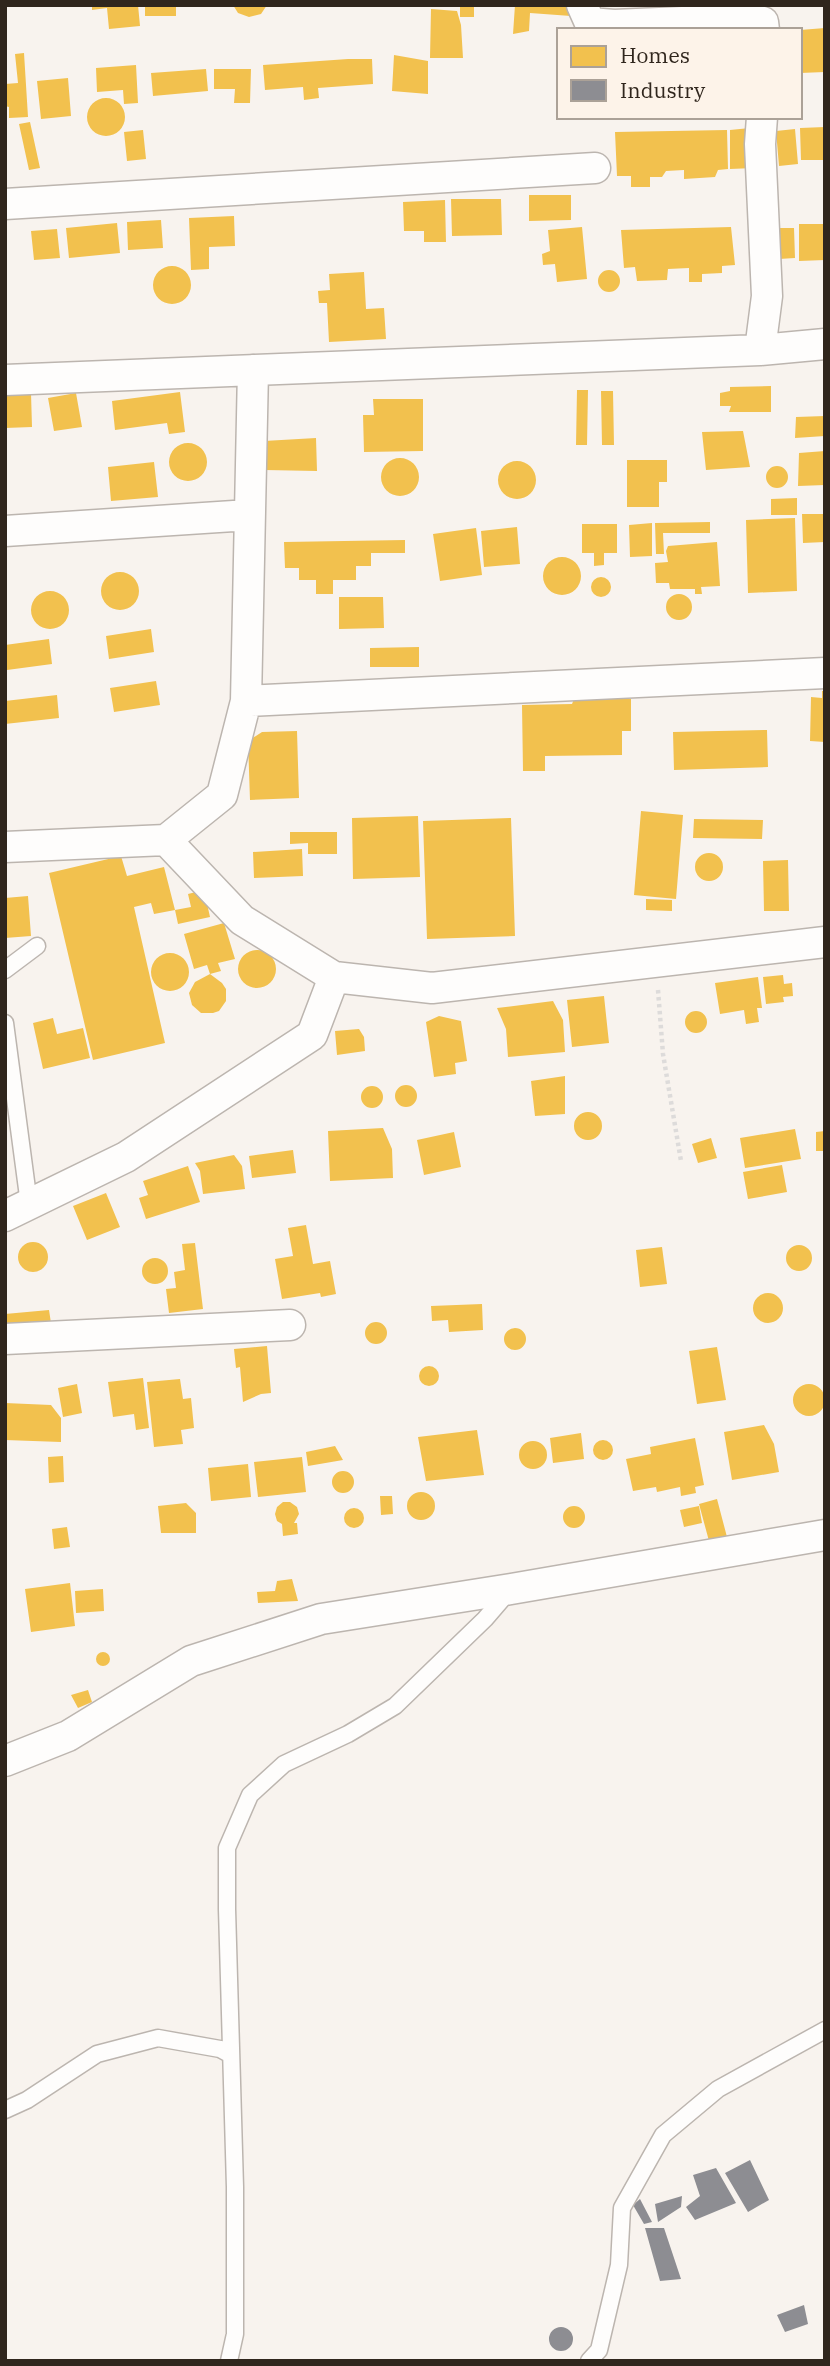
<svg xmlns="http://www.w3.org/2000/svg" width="830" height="2366" font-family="'IBM Plex Serif',serif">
  <rect width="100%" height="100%" fill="#f8f3ee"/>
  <!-- homes -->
  <path fill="#f2c14e" d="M92 5H138L140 26 109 29 107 8 92 10Z
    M145 5H176V16H145Z
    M233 5H267L261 14 249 17 238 13Z
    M460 5H474V17H460Z
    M515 5H572L571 16 530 13 529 31 513 34Z
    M431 9 457 11 461 25 463 58H430Z
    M825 28V72L800 73V30Z
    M24 53 28 117 9 118V107L5 106V84L18 83 15 54Z
    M394 55 428 61V94L392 91Z
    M348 59H372L373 84 318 88 319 98 304 100 303 87 265 90 263 65Z
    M136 65 138 103 124 104 123 90 97 92 96 68Z
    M206 69 208 91 153 96 151 73Z
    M214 69H251L250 103H234L235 89H214Z
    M68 78 71 116 41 119 37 81Z
    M87 117a19 19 0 1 1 38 0a19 19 0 1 1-38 0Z
    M30 122 40 168 29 170 19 124Z
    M825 127V160H801L800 128Z
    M750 128 754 168 730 169V130Z
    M795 129 798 164 779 166 776 131Z
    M143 130 146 159 127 161 124 132Z
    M727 130 728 169 718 170 715 177 684 179V170L666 171 662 177H650V187H631V176H617L615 132Z
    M529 195H571V220L529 221Z
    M451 199H501L502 235 452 236Z
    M445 200 446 242H424V231H404L403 202Z
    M234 216 235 246 209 247V269L191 270 189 218Z
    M161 220 163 248 128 250 127 222Z
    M117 223 120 253 69 258 66 228Z
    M799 224H825V260L799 261Z
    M582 227 587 279 557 282 555 264 543 265 542 254 550 251 548 230Z
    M731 227 735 265 722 266V273L702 274V282H689V268L668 269 667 280 637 281 635 267 624 268 621 230Z
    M777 228H794L795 258 779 259Z
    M57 229 60 258 34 260 31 231Z
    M153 285a19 19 0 1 1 38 0a19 19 0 1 1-38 0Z
    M598 281a11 11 0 1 1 22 0a11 11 0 1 1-22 0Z
    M364 272 366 309 384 308 386 339 329 342 327 303H319L318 291 330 290 329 274Z
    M771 386V412H729L731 406H720V393L730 391V387Z
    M577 390H588L587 445H576Z
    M601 391H613L614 445H602Z
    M180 392 185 432 169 434 167 423 115 430 112 401Z
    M31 393 32 427 5 428V394Z
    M76 393 82 427 54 431 48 398Z
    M373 399H423V451L364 452 363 415H374Z
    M825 416V436L795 438 796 417Z
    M743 431 750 467 706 470 702 432Z
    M316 438 317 471 265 470 264 441Z
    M169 462a19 19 0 1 1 38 0a19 19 0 1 1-38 0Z
    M825 451V485L798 486 799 453Z
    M381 477a19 19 0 1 1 38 0a19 19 0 1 1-38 0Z
    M627 460H667V482H659V507H627Z
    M498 480a19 19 0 1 1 38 0a19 19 0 1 1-38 0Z
    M154 462 158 497 111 501 108 467Z
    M766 477a11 11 0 1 1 22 0a11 11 0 1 1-22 0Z
    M797 498V515H771V499Z
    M802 514H825V542L803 543Z
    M795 518 797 591 748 593 746 520Z
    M710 522V533H663L664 554H656L655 523Z
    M652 523V556L630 557 629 525Z
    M582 524H617V553H604V565L594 566V553H582Z
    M517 527 520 564 484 567 481 531Z
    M476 528 482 575 440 581 433 534Z
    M405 540V553H371V566H356V580H333V594H316V580H299V568H285L284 542Z
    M717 542 720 586 701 587 702 594H695V589H670L669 583H656L655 563 668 562 666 551 668 546Z
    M543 576a19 19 0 1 1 38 0a19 19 0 1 1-38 0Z
    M101 591a19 19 0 1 1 38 0a19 19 0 1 1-38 0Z
    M591 587a10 10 0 1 1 20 0a10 10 0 1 1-20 0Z
    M31 610a19 19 0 1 1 38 0a19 19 0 1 1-38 0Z
    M666 607a13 13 0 1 1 26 0a13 13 0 1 1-26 0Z
    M339 597H383L384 628 339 629Z
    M151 629 154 652 109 659 106 636Z
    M49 639 52 664 7 670 5 645Z
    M419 647V667H370V648Z
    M156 681 160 705 114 712 110 688Z
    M822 691H825V742L810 741 811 697 822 698Z
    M57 695 59 718 5 724V701Z
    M574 699H631V731H622V755L545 756V771H523L522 705 572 704Z
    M767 730 768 767 674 770 673 732Z
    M297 731 299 798 250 800 248 741 262 732Z
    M641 811 683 815 676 899 634 895Z
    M418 816 420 877 353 879 352 818Z
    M511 818 515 936 427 939 423 821Z
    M694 819 763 820 762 839 693 838Z
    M290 832H337V854H308V843L290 844Z
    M302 849 303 876 254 878 253 852Z
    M695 867a14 14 0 1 1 28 0a14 14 0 1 1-28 0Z
    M121 856 127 876 164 867 175 910 154 914 151 903 134 907 165 1043 93 1060 49 873Z
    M788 860 789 911H764L763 861Z
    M204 890 210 917 178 924 175 910 191 907 188 894Z
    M28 896 31 936 5 938V898Z
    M646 899 672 900V911L646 910Z
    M224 923 235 959 218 963 221 971 210 974 222 983 226 989V1001L219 1011 213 1013H201L192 1005 189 993 195 982 210 974 207 965 194 969 184 934Z
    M238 969a19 19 0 1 1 38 0a19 19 0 1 1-38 0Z
    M151 972a19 19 0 1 1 38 0a19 19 0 1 1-38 0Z
    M783 975 784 984 792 983 793 996 783 997 784 1002 766 1004 763 977Z
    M758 977 762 1008H757L759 1022 746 1024 744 1010 720 1014 715 983Z
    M604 996 609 1043 572 1047 567 1000Z
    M553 1001 563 1020 565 1052 508 1057 506 1029 497 1008Z
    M685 1022a11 11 0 1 1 22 0a11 11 0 1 1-22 0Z
    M439 1016 461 1021 467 1061 455 1063 456 1074 434 1077 426 1022Z
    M53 1018 57 1034 83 1028 90 1058 43 1069 33 1023Z
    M359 1029 364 1037 365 1051 337 1055 335 1031Z
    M565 1076V1114L535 1116 531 1081Z
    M395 1096a11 11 0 1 1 22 0a11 11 0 1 1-22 0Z
    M361 1097a11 11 0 1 1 22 0a11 11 0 1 1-22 0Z
    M574 1126a14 14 0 1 1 28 0a14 14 0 1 1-28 0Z
    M383 1128 392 1149 393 1178 330 1181 328 1131Z
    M795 1129 801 1159 745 1168 740 1138Z
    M825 1131V1151H816V1132Z
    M454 1132 461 1167 424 1175 417 1140Z
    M711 1138 717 1158 698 1163 692 1144Z
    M293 1150 296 1173 252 1178 249 1156Z
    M234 1155 242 1166 245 1189 203 1194 200 1171 195 1163Z
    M782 1165 787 1192 748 1199 743 1172Z
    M188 1166 200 1202 146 1219 139 1198 148 1195 143 1181Z
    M106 1193 120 1227 87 1240 73 1206Z
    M306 1225 313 1264 330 1261 336 1294 321 1297 320 1293 282 1299 275 1259 293 1256 288 1228Z
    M18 1257a15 15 0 1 1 30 0a15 15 0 1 1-30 0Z
    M195 1243 203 1309 169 1313 166 1289 176 1288 174 1272 185 1270 182 1244Z
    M786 1258a13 13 0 1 1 26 0a13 13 0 1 1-26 0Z
    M662 1247 667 1284 640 1287 636 1250Z
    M142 1271a13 13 0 1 1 26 0a13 13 0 1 1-26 0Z
    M753 1308a15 15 0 1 1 30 0a15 15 0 1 1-30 0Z
    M482 1304 483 1330 449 1332 448 1320 432 1321 431 1306Z
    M49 1310 51 1323 5 1328V1314Z
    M365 1333a11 11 0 1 1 22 0a11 11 0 1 1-22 0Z
    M504 1339a11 11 0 1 1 22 0a11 11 0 1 1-22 0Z
    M267 1346 271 1393 261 1394 243 1402 240 1367 236 1368 234 1349Z
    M717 1347 726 1400 697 1404 689 1351Z
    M419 1376a10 10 0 1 1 20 0a10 10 0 1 1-20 0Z
    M143 1378 149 1428 136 1430 134 1414 113 1417 108 1382Z
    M180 1379 183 1399 191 1398 194 1428 181 1430 183 1444 154 1447 147 1382Z
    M793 1400a16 16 0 1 1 32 0a16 16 0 1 1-32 0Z
    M77 1384 82 1413 63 1417 58 1388Z
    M5 1403 51 1405 61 1418V1442L5 1440Z
    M764 1425 774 1444 779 1472 732 1480 724 1432Z
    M477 1430 484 1475 426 1481 418 1437Z
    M581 1433 584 1459 553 1463 550 1438Z
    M695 1438 704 1485 695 1487 696 1493 681 1496 680 1487 657 1492 656 1487 633 1491 626 1459 651 1454 650 1447Z
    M593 1450a10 10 0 1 1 20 0a10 10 0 1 1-20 0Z
    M519 1455a14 14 0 1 1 28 0a14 14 0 1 1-28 0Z
    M335 1446 343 1460 308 1466 306 1452Z
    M63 1456 64 1482 49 1483 48 1457Z
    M302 1457 306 1492 258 1497 254 1462Z
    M248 1464 251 1497 211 1501 208 1468Z
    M332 1482a11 11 0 1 1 22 0a11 11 0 1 1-22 0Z
    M407 1506a14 14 0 1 1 28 0a14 14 0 1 1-28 0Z
    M380 1496H392L393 1514 381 1515Z
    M717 1499 727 1537 709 1541 699 1504Z
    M283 1502H290L297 1507 299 1514 294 1523H297L298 1534 283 1536 282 1524 277 1521 275 1514 277 1507Z
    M186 1503 196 1513V1533H161L158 1506Z
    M563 1517a11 11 0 1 1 22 0a11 11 0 1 1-22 0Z
    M699 1506 702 1523 684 1527 680 1510Z
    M344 1518a10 10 0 1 1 20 0a10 10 0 1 1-20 0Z
    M67 1527 70 1547 54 1549 52 1529Z
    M292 1579 298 1601 258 1603 257 1592 275 1591 277 1581Z
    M70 1583 75 1626 31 1632 25 1589Z
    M103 1589 104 1611 76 1613 75 1591Z
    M96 1659a7 7 0 1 1 14 0a7 7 0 1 1-14 0Z
    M88 1690 92 1702 78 1708 71 1695Z"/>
  <!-- industry -->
  <path fill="#8d8d92" d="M750 2160 769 2200 748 2212 725 2173Z
    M716 2168 736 2203 695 2220 686 2207 700 2196 693 2175Z
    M682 2196 681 2207 658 2222 655 2204Z
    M640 2199 652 2222 644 2224 633 2205Z
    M645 2228H664L681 2279 660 2281Z
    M804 2305 808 2324 785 2332 777 2315Z
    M549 2339a12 12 0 1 1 24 0a12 12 0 1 1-24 0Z"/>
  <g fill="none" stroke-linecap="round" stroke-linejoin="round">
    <!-- lane casing -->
    <g stroke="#bcb5af" stroke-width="19">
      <path id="lane" d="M5 970 37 946
        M5 1023 29 1204
        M5 2110 27 2100 97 2054 158 2038 220 2049 231 2055
        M229 2361 235 2334V2187L227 1909V1848L250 1795 284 1764 348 1734 395 1706 485 1619 509 1591
        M589 2361 599 2350 619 2265 622 2208 663 2135 718 2089 825 2030"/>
    </g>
    <!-- street casing -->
    <g stroke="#bcb5af" stroke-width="33">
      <path id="street" d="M582 5 590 23 614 25 751 19 763 22 764 30
        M5 204 595 168
        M760 350 767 296 760 144 762 117
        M5 380 760 350 825 344
        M5 531 249 515
        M246 701 825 673
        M166 840 222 795 246 701 253 370
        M5 847 166 840 242 920 334 977 432 988 825 942
        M5 1216 126 1157 312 1035 334 977
        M5 1339 290 1325
        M5 1761 68 1736 191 1661 321 1619 511 1589 825 1535"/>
    </g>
    <!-- path -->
    <path stroke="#dddbda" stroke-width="4.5" stroke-dasharray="3.5 3.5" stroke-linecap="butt" d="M658 990 663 1054 681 1161"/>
    <!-- lane -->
    <use href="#lane" stroke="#fefdfc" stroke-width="16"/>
    <!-- street -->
    <use href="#street" stroke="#fefdfc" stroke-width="30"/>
  </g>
  <!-- border -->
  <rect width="830" height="2366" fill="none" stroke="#30261d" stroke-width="14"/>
  <!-- legend -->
  <rect x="557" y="28" width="245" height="91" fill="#fdf3e9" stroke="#aba197" stroke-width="2"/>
  <rect x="571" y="46" width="35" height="21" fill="#f2c14e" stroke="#aba197" stroke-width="2"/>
  <text x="620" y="63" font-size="21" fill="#30261d">Homes</text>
  <rect x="571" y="80" width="35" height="21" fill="#8d8d92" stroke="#aba197" stroke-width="2"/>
  <text x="620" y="98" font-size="21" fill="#30261d">Industry</text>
</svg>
